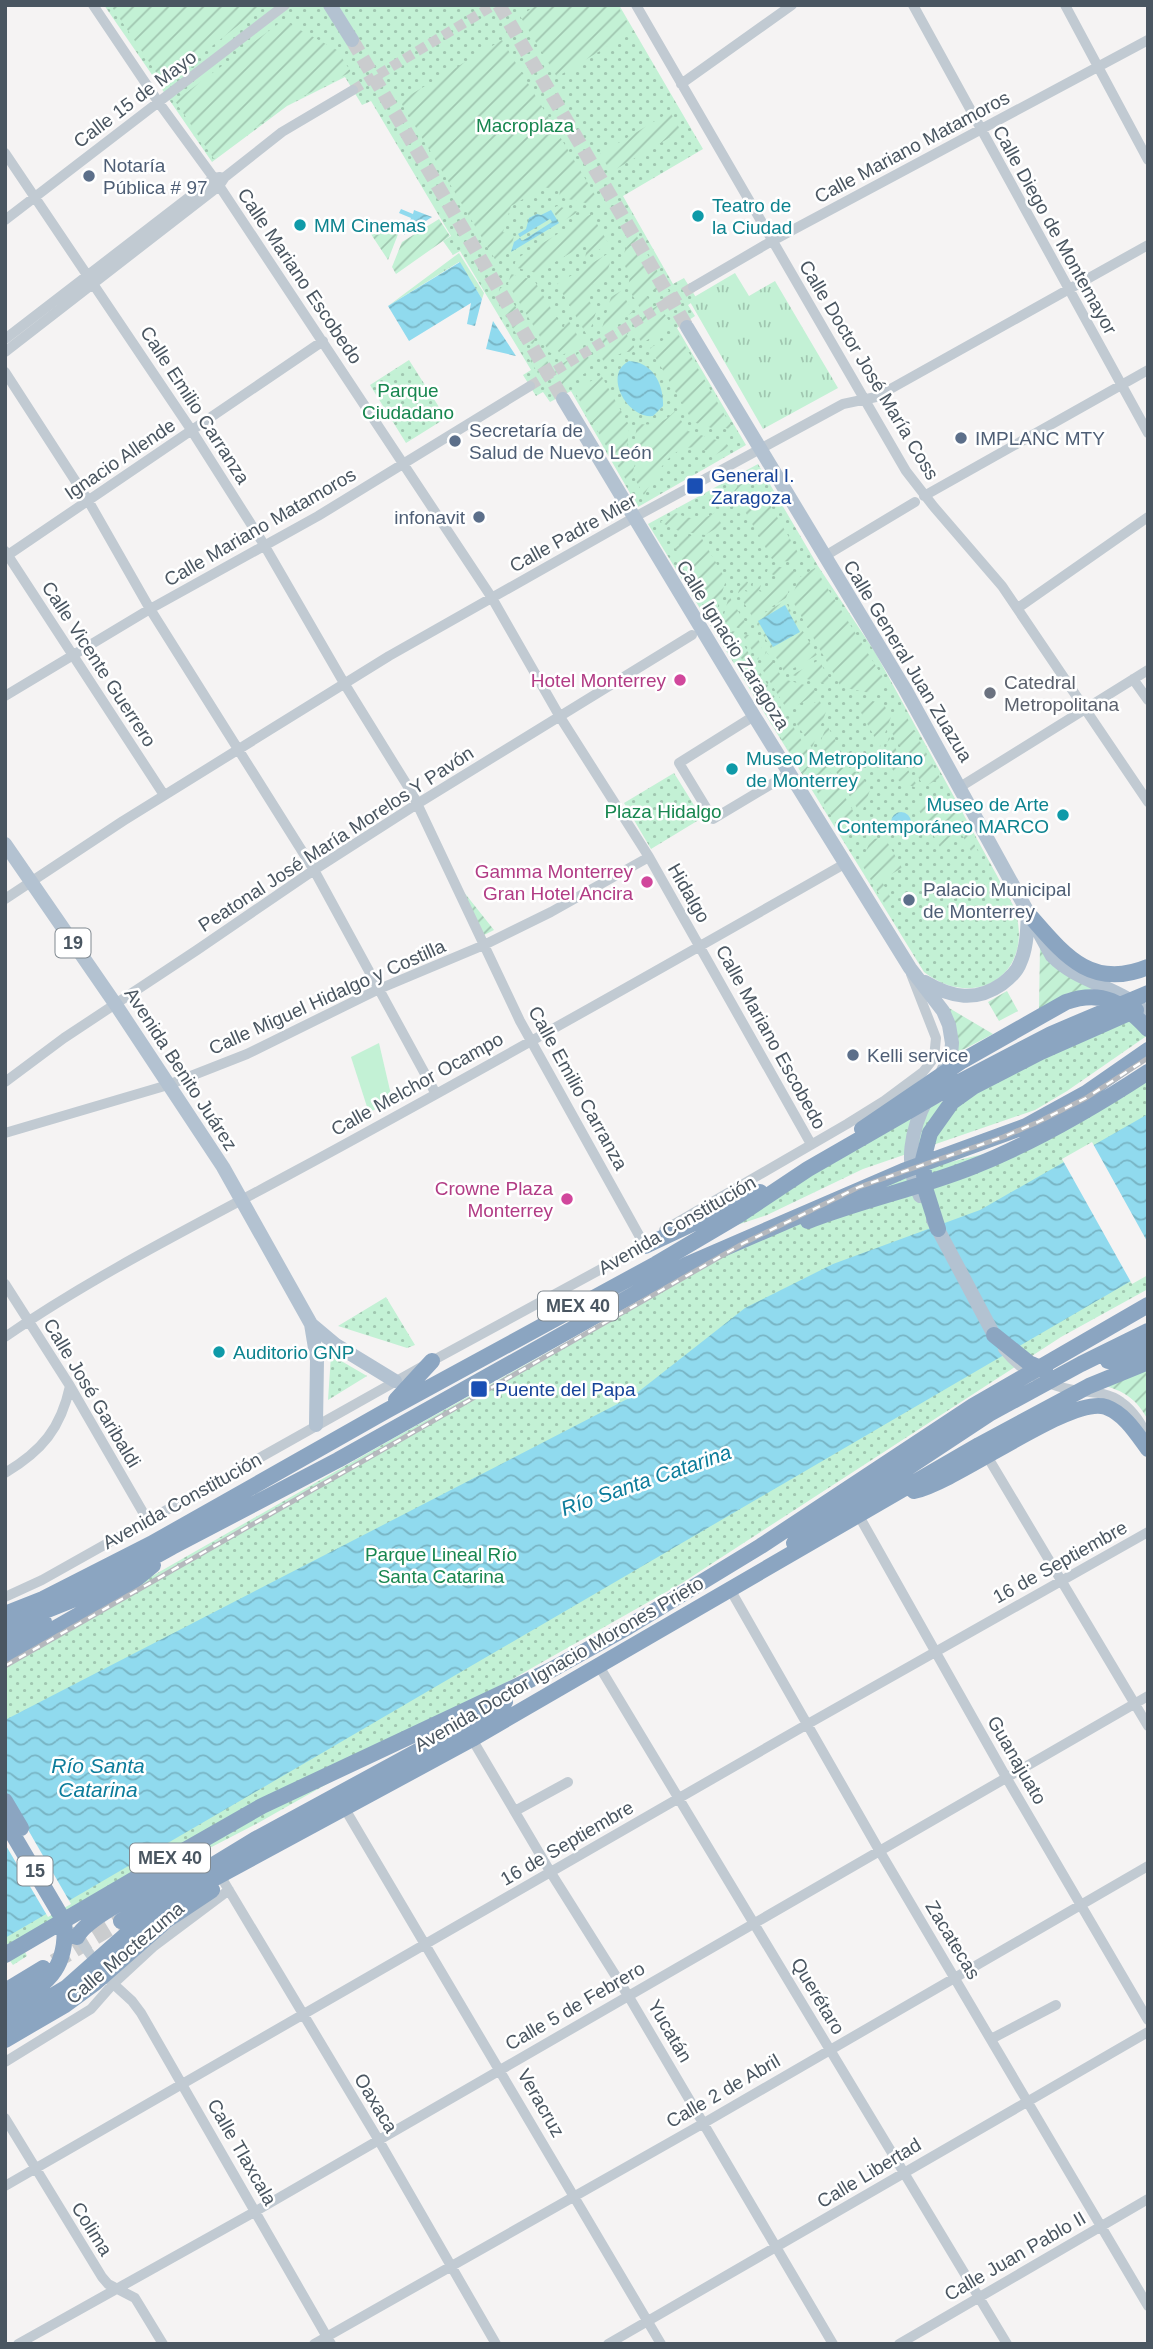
<svg xmlns="http://www.w3.org/2000/svg" width="1153" height="2349" font-family="Arial,sans-serif">
  <defs>
    <pattern id="grass-tufts" width="24" height="20" patternUnits="userSpaceOnUse" patternTransform="scale(1.75)"><rect width="24" height="20" fill="#c3f1d5"/><path d="M3 7l-1-3M5 7V3M7 7l1-3M15 17l-1-3M17 17v-4M19 17l1-3" fill="none" stroke="#a0c6b0"/></pattern>
    <pattern id="park-dots" width="8" height="8" patternUnits="userSpaceOnUse" patternTransform="scale(1.75)"><rect width="8" height="8" fill="#c3f1d5"/><path d="M2 2h.1M6 6h.1" fill="none" stroke="#a0c6b0" stroke-width="1.8" stroke-linecap="round"/></pattern>
    <pattern id="garden-furrows" width="10" height="10" patternUnits="userSpaceOnUse" patternTransform="scale(1.75)"><rect width="10" height="10" fill="#c3f1d5"/><path d="M-1 1l2-2M0 10L10 0M9 11l2-2" fill="none" stroke="#a0c6b0"/></pattern>
    <pattern id="water-waves" width="16" height="10" patternUnits="userSpaceOnUse" patternTransform="scale(1.75)"><rect width="16" height="10" fill="#90daee"/><path d="M0 5q4-4 8 0t8 0" fill="none" stroke="#78b4c4"/></pattern>
  </defs>
  <rect width="100%" height="100%" fill="#f5f3f3"/>
  <!-- grass -->
  <path fill="url(#grass-tufts)" d="M459 253 484 293 482 299 459 262 388 306Z
    M735 273 749 296 775 281 838 388 763 429 689 300Z"/>
  <!-- park -->
  <path fill="url(#park-dots)" d="M104 5H619L703 149 623 196 673 284 684 278 697 299 688 305 695 316 677 328 746 445 638 507 571 391 550 402 543 392 536 396 523 375 531 370 460 251 453 255 443 241 451 236 371 101 362 105 345 77 287 106 212 162Z
    M409 360 446 418 406 443 370 385Z
    M758 464 818 566 875 652 1013 905C1038 969 979 1014 924 972L648 524Z
    M674 773 702 818 651 849 624 803Z
    M1148 1010V1035L1067 1091 1035 1110 863 1169 767 1215 722 1230 903 1119Z
    M1148 1065V1289L1061 1337 682 1583 258 1823 144 1882 25 1952 27 1956 13 1965 10 1961 5 1964V1660L394 1438 719 1257 925 1168 1009 1148Z
    M386 1297 415 1345 407 1348 338 1326Z
    M331 1355 367 1376 328 1400Z"/>
  <!-- garden -->
  <path fill="url(#garden-furrows)" d="M115 5H264L164 84 112 7Z
    M537 5H617L633 31 557 77 520 16Z
    M286 18 291 25 337 50 351 72 286 105 214 159 175 101Z
    M502 40 598 200 590 204 559 197 560 191 544 187 511 206 503 232 514 236 510 252 496 261 400 101Z
    M670 112 681 131 611 172 600 154Z
    M557 206 578 212 560 223 552 209Z
    M591 214 609 244 585 258 588 243 536 273 514 267 516 259Z
    M439 219 450 236 396 274 392 267 402 242Z
    M367 220 379 224 378 228 388 233 402 224 388 260 365 225Z
    M632 228 669 291 660 296 655 289 646 294 650 302 640 308 628 288 630 276 622 260Z
    M614 250 606 276 591 286 588 299 596 312 588 337 557 284Z
    M511 274 534 280 563 329 567 318 582 343 561 356 557 349 550 353 508 284Z
    M500 287H504L535 340 533 344 520 340 497 302Z
    M621 291 633 312 601 332 611 297Z
    M659 305 669 321 666 329 642 343 637 335 643 314Z
    M630 323 627 335 638 353C624 349 616 356 605 363L597 351 601 340Z
    M677 332 734 431 723 427 721 431 693 422 650 348Z
    M584 350 590 360 587 372 558 389H553L551 384 557 367Z
    M531 354 546 359 550 366 545 379 541 378 529 359Z
    M601 375 629 425 627 451 635 464 629 485 574 391Z
    M675 411 688 431 726 443 729 447 715 455C677 432 661 467 644 495L636 481 642 462 634 448 637 423C653 427 663 423 675 411Z
    M745 475 749 483 743 499 719 514 718 518 722 525 705 535 679 531 660 522 676 513C713 531 727 501 745 475Z
    M763 493 800 556C789 563 784 562 772 559L742 506Z
    M680 535 701 537 726 580 717 609 714 611 675 548 679 545 675 539Z
    M774 565 796 572 786 598 753 618 738 593 743 580 748 582 745 591 752 593 753 582 761 585 759 591 765 593 769 583 774 585 778 577 767 572 768 568Z
    M815 568 887 684 870 693 841 687 791 598 800 577Z
    M729 596 749 629 728 626 723 618Z
    M785 601 817 655 785 673 754 619Z
    M731 631 736 632 785 714 772 722 755 694 757 684 734 646Z
    M742 634 756 636 762 646 758 660Z
    M766 651 783 679 812 687 816 694 788 711 761 667Z
    M819 660 833 686 792 675Z
    M819 700 826 712 812 748 792 716Z
    M870 700 884 705 891 717 880 747 858 707Z
    M904 712 940 778 924 787 892 733 897 716Z
    M788 718 812 758 804 775 774 727Z
    M827 725 848 764 816 753Z
    M889 737 919 789 899 781 884 754Z
    M816 758 824 761 859 821 841 831 808 777Z
    M831 763 861 774 870 790 861 815Z
    M932 799 953 805 980 855 975 858 962 835 940 847 917 807Z
    M885 838 902 868 881 880 894 904 887 908 861 863 871 839Z
    M463 891 494 930 484 935Z
    M1040 946 1099 988 1068 993 1039 1009Z
    M1007 991 1018 1011 999 1021 988 1002Z
    M944 1005 993 1034 955 1054Z
    M1148 1367V1420C1137 1399 1123 1390 1101 1385Z"/>
  <!-- pitch -->
  <path fill="#c3f1d5" d="M379 1043 392 1099 369 1113 351 1057Z"/>
  <!-- water -->
  <path fill="url(#water-waves)" d="M401 209 413 214 414 210 432 217 404 235 411 218 399 213Z
    M551 210 559 223 511 252 514 242 520 238 522 241 552 222 547 214 550 219 520 237 518 234 526 229 529 218 537 214 541 215Z
    M460 262 482 299 475 326 467 324 471 303 409 341 388 306Z
    M493 321 516 356 486 349Z
    M629 361C653 362 664 385 663 406L653 416C628 419 602 375 629 361Z
    M785 605 800 632 773 647 758 621Z
    M891 822a10 10 0 1 1 20 0a10 10 0 1 1-20 0Z
    M1148 1114V1271L5 1938V1720L633 1396 745 1308 833 1264 980 1210Z"/>
  <!-- pier -->
  <path fill="#f5f3f3" d="M1092 1142 1148 1243V1275L1132 1284 1062 1159Z
    M5 1790 71 1904 48 1917 5 1844Z"/>
  <g fill="none" stroke-linecap="round" stroke-linejoin="round">
    <!-- minor-tunnel -->
    <path stroke="#caccce" stroke-width="10" stroke-dasharray="10 5" stroke-linecap="butt" d="M353 90 494 5
      M530 386 693 287"/>
    <!-- major-tunnel -->
    <path stroke="#caccce" stroke-width="14" stroke-dasharray="14 7" stroke-linecap="butt" d="M499 5 687 327
      M352 40 563 399"/>
    <!-- highway-tunnel -->
    <path stroke="#caccce" stroke-width="16" stroke-dasharray="16 8" stroke-linecap="butt" d="M54 1962 121 1921"/>
    <!-- minor -->
    <path stroke="#c1cad2" stroke-width="10" d="M93 5 159 103 216 181 492 598 560 717 649 857 811 1144
      M636 5 906 471 934 507 1002 586 1148 802
      M913 5 1148 433
      M1065 5 1148 160
      M681 84 792 5
      M5 153 192 431 263 543 344 683 412 793 520 1021 645 1246
      M5 220 285 5
      M693 287 772 241 1148 40
      M5 339 214 178 220 177
      M5 352 219 186 225 177 282 132 353 90
      M5 372 89 502 150 609 314 870 436 1094
      M924 496 1148 370
      M5 551 164 795
      M830 553 915 502
      M5 557 323 341
      M1018 608 1148 517
      M1133 679 1148 700
      M5 696 150 609 318 516 530 386
      M754 716 679 763 713 819 790 773
      M960 787 1148 670
      M5 899 123 821 389 656 633 518 843 404 876 397 1148 245
      M5 1082 64 1038 197 950 314 870 417 804 692 635
      M5 1133 168 1085 247 1054 379 989 484 945 551 912 649 857
      M664 1230 847 1124 884 1101 923 1072 934 1058 936 1038 911 974
      M5 1284 70 1386 148 1521
      M5 1337C95 1275 194 1226 290 1174 477 1073 662 968 846 863
      M1003 1349C1021 1371 1045 1385 1073 1390 1089 1392 1108 1392 1121 1402 1134 1411 1141 1424 1148 1437
      M987 1456 1148 1726
      M5 1473C42 1451 61 1428 70 1386
      M859 1516 1006 1777 1148 2020
      M731 1591 879 1850 1148 2306
      M5 1597 42 1580 432 1361 649 1243
      M599 1666 1007 2344
      M472 1739 551 1873 629 1997 833 2344
      M345 1809 661 2344
      M515 1811 568 1782
      M224 1882 378 2139 496 2344
      M74 1932 108 1979 132 2001 141 2013 331 2344
      M991 2039 1056 2005
      M5 2062 91 2009 113 1984 153 1947 229 1890
      M5 2118 102 2277 108 2284 135 2298 163 2344
      M5 2186 806 1725 1148 1532
      M18 2344 256 2211 1148 1696
      M314 2344 704 2123 1148 1866
      M608 2344 1148 2032
      M899 2344 1148 2199"/>
    <!-- major -->
    <path stroke="#b3c2d1" stroke-width="14" d="M330 5 352 40
      M687 327 905 689 1052 956C1079 984 1121 986 1148 1015
      M563 399 754 716 910 968 943 1011 949 1025 952 1043 951 1055 941 1075
      M5 844 116 1005 223 1167 311 1324 317 1360 316 1425
      M925 982C952 998 976 1002 1002 984 1010 978 1017 972 1020 963 1027 948 1027 930 1028 914
      M920 1196C904 1165 911 1129 927 1099
      M933 1220 994 1335
      M311 1324 336 1345 395 1381"/>
    <!-- highway -->
    <path stroke="#8ba5c1" stroke-width="16" d="M1031 917C1065 956 1092 990 1148 967
      M862 1129 962 1061 1066 1002C1102 989 1124 1003 1148 1029
      M808 1221C862 1200 919 1188 972 1167 1033 1143 1093 1108 1148 1072
      M938 1229 925 1188 923 1160 930 1133 952 1102 973 1087 1041 1052 1136 1010
      M645 1246 760 1192
      M994 1335 1029 1363 1045 1370
      M1108 1361 1148 1345
      M396 1400 432 1361
      M914 1491C959 1481 1070 1395 1106 1407 1125 1414 1137 1434 1148 1449
      M794 1543 989 1414 1081 1364 1148 1331
      M5 1614 43 1599 151 1544 386 1411 656 1264 739 1215 808 1169 961 1081 1051 1034 1148 993
      M5 1627 87 1594 172 1547 338 1460 688 1264 903 1171 1026 1126 1086 1093 1148 1050
      M5 1642 44 1622
      M5 1657 124 1589 153 1565
      M5 1801 21 1828
      M5 1821 64 1921C69 1971 45 1986 5 2007
      M121 1921 254 1840 462 1727 505 1702
      M77 1937C88 1914 172 1876 197 1864
      M5 1955 150 1870 262 1806 551 1670 628 1627 761 1546 973 1406 1148 1305
      M5 1991 43 1968
      M5 2024 67 1987 138 1924 169 1903 472 1739 979 1445 1089 1386 1148 1362
      M5 2040 65 2005 95 1983 167 1920 212 1890"/>
    <!-- rail casing -->
    <g stroke="#b5b8bd" stroke-width="5">
      <path id="rail" d="M5 1666 744 1243 859 1187 1003 1137 1038 1122 1086 1098 1148 1058"/>
    </g>
    <!-- rail -->
    <use href="#rail" stroke="#fff" stroke-width="2.5" stroke-dasharray="8" stroke-linecap="butt"/>
  </g>
  <!-- markers -->
  <g fill="#5c6f8a" stroke="#fff" stroke-width="2.5">
    <circle cx="89" cy="176" r="7"/>
    <circle cx="961" cy="438" r="7"/>
    <circle cx="455" cy="441" r="7"/>
    <circle cx="479" cy="517" r="7"/>
    <circle cx="909" cy="900" r="7"/>
    <circle cx="853" cy="1055" r="7"/>
  </g>
  <g fill="#0f9aa8" stroke="#fff" stroke-width="2.5">
    <circle cx="698" cy="216" r="7"/>
    <circle cx="300" cy="225" r="7"/>
    <circle cx="732" cy="769" r="7"/>
    <circle cx="1063" cy="815" r="7"/>
    <circle cx="219" cy="1352" r="7"/>
  </g>
  <g fill="#1a4fb4" stroke="#fff" stroke-width="2.5">
    <rect x="686" y="477" width="18" height="18" rx="3.5"/>
    <rect x="470" y="1380" width="18" height="18" rx="3.5"/>
  </g>
  <g fill="#d1479c" stroke="#fff" stroke-width="2.5">
    <circle cx="680" cy="680" r="7"/>
    <circle cx="647" cy="882" r="7"/>
    <circle cx="567" cy="1199" r="7"/>
  </g>
  <circle fill="#6b7280" stroke="#fff" stroke-width="2.5" cx="990" cy="693" r="7"/>
  <g text-anchor="middle" dominant-baseline="central" stroke-width="5" stroke-linejoin="round" paint-order="stroke">
    <!-- shield labels -->
    <g fill="#fff" stroke="#808990" stroke-width="2">
      <rect x="55.5" y="928.5" width="35" height="29" rx="5"/>
      <rect x="538" y="1291.5" width="80" height="29" rx="5"/>
      <rect x="130" y="1843.5" width="80" height="29" rx="5"/>
      <rect x="17.5" y="1856.5" width="35" height="29" rx="5"/>
    </g>
    <g font-size="18" font-weight="bold" fill="#4a5661">
      <text x="73" y="943">19</text>
      <text x="578" y="1306">MEX 40</text>
      <text x="170" y="1858">MEX 40</text>
      <text x="35" y="1871">15</text>
    </g>
    <!-- street labels -->
    <g font-size="19" fill="#4a5661" stroke="#fff">
      <text transform="translate(135 99) rotate(-37)">Calle 15 de Mayo</text>
      <text transform="translate(912 147) rotate(-28)">Calle Mariano Matamoros</text>
      <text transform="translate(1055 230) rotate(61)">Calle Diego de Montemayor</text>
      <text transform="translate(300 276) rotate(56)">Calle Mariano Escobedo</text>
      <text transform="translate(869 370) rotate(59)">Calle Doctor José María Coss</text>
      <text transform="translate(195 405) rotate(57)">Calle Emilio Carranza</text>
      <text transform="translate(120 459) rotate(-34)">Ignacio Allende</text>
      <text transform="translate(260 527) rotate(-30)">Calle Mariano Matamoros</text>
      <text transform="translate(573 533) rotate(-29)">Calle Padre Mier</text>
      <text transform="translate(733 645) rotate(58)">Calle Ignacio Zaragoza</text>
      <text transform="translate(908 661) rotate(59)">Calle General Juan Zuazua</text>
      <text transform="translate(99 664) rotate(57)">Calle Vicente Guerrero</text>
      <text transform="translate(336 839) rotate(-33)">Peatonal José María Morelos Y Pavón</text>
      <text transform="translate(689 893) rotate(60)">Hidalgo</text>
      <text transform="translate(327 997) rotate(-24)">Calle Miguel Hidalgo y Costilla</text>
      <text transform="translate(771 1037) rotate(61)">Calle Mariano Escobedo</text>
      <text transform="translate(181 1069) rotate(57)">Avenida Benito Juárez</text>
      <text transform="translate(417 1084) rotate(-29)">Calle Melchor Ocampo</text>
      <text transform="translate(578 1088) rotate(61)">Calle Emilio Carranza</text>
      <text transform="translate(677 1225) rotate(-30)">Avenida Constitución</text>
      <text transform="translate(92 1393) rotate(59)">Calle José Garibaldi</text>
      <text transform="translate(182 1501) rotate(-29)">Avenida Constitución</text>
      <text transform="translate(1060 1562) rotate(-29)">16 de Septiembre</text>
      <text transform="translate(559 1664) rotate(-30)">Avenida Doctor Ignacio Morones Prieto</text>
      <text transform="translate(1017 1760) rotate(60)">Guanajuato</text>
      <text transform="translate(567 1843) rotate(-30)">16 de Septiembre</text>
      <text transform="translate(953 1940) rotate(59)">Zacatecas</text>
      <text transform="translate(125 1953) rotate(-40)">Calle Moctezuma</text>
      <text transform="translate(818 1996) rotate(59)">Querétaro</text>
      <text transform="translate(575 2006) rotate(-30)">Calle 5 de Febrero</text>
      <text transform="translate(670 2031) rotate(60)">Yucatán</text>
      <text transform="translate(723 2091) rotate(-30)">Calle 2 de Abril</text>
      <text transform="translate(376 2103) rotate(59)">Oaxaca</text>
      <text transform="translate(541 2103) rotate(60)">Veracruz</text>
      <text transform="translate(242 2152) rotate(60)">Calle Tlaxcala</text>
      <text transform="translate(869 2173) rotate(-31)">Calle Libertad</text>
      <text transform="translate(92 2229) rotate(58)">Colima</text>
      <text transform="translate(1015 2256) rotate(-30)">Calle Juan Pablo II</text>
    </g>
    <!-- park labels -->
    <g font-size="19" fill="#17864f" stroke="#fff">
      <text x="525" y="125">Macroplaza</text>
      <text x="408" y="390">Parque<tspan x="408" dy="22">Ciudadano</tspan></text>
      <text x="663" y="811">Plaza Hidalgo</text>
      <text x="441" y="1554">Parque Lineal Río<tspan x="441" dy="22">Santa Catarina</tspan></text>
    </g>
    <!-- service labels -->
    <g font-size="19" fill="#4e5e75" stroke="#fff" text-anchor="start">
      <text x="103" y="165">Notaría<tspan x="103" dy="22">Pública # 97</tspan></text>
      <text x="469" y="430">Secretaría de<tspan x="469" dy="22">Salud de Nuevo León</tspan></text>
      <text x="975" y="438">IMPLANC MTY</text>
      <text x="465" y="517" text-anchor="end">infonavit</text>
      <text x="923" y="889">Palacio Municipal<tspan x="923" dy="22">de Monterrey</tspan></text>
      <text x="867" y="1055">Kelli service</text>
    </g>
    <!-- culture labels -->
    <g font-size="19" fill="#0d838f" stroke="#fff" text-anchor="start">
      <text x="712" y="205">Teatro de<tspan x="712" dy="22">la Ciudad</tspan></text>
      <text x="314" y="225">MM Cinemas</text>
      <text x="746" y="758">Museo Metropolitano<tspan x="746" dy="22">de Monterrey</tspan></text>
      <text x="1049" y="804" text-anchor="end">Museo de Arte<tspan x="1049" dy="22">Contemporáneo MARCO</tspan></text>
      <text x="233" y="1352">Auditorio GNP</text>
    </g>
    <!-- transit labels -->
    <g font-size="19" fill="#164399" stroke="#fff" text-anchor="start">
      <text x="711" y="475">General I.<tspan x="711" dy="22">Zaragoza</tspan></text>
      <text x="495" y="1389">Puente del Papa</text>
    </g>
    <!-- hotel labels -->
    <g font-size="19" fill="#b23c85" stroke="#fff" text-anchor="end">
      <text x="666" y="680">Hotel Monterrey</text>
      <text x="633" y="871">Gamma Monterrey<tspan x="633" dy="22">Gran Hotel Ancira</tspan></text>
      <text x="553" y="1188">Crowne Plaza<tspan x="553" dy="22">Monterrey</tspan></text>
    </g>
    <!-- worship labels -->
    <g font-size="19" fill="#5b616d" stroke="#fff" text-anchor="start">
      <text x="1004" y="682">Catedral<tspan x="1004" dy="22">Metropolitana</tspan></text>
    </g>
    <!-- water labels -->
    <g font-size="21" font-style="italic" fill="#0c7c9b" stroke="#fff">
      <text transform="translate(646 1480) rotate(-19)">Río Santa Catarina</text>
      <text x="98" y="1765">Río Santa<tspan x="98" dy="24">Catarina</tspan></text>
    </g>
  </g>
  <!-- border -->
  <rect width="1153" height="2349" fill="none" stroke="#4a5661" stroke-width="14"/>
</svg>
